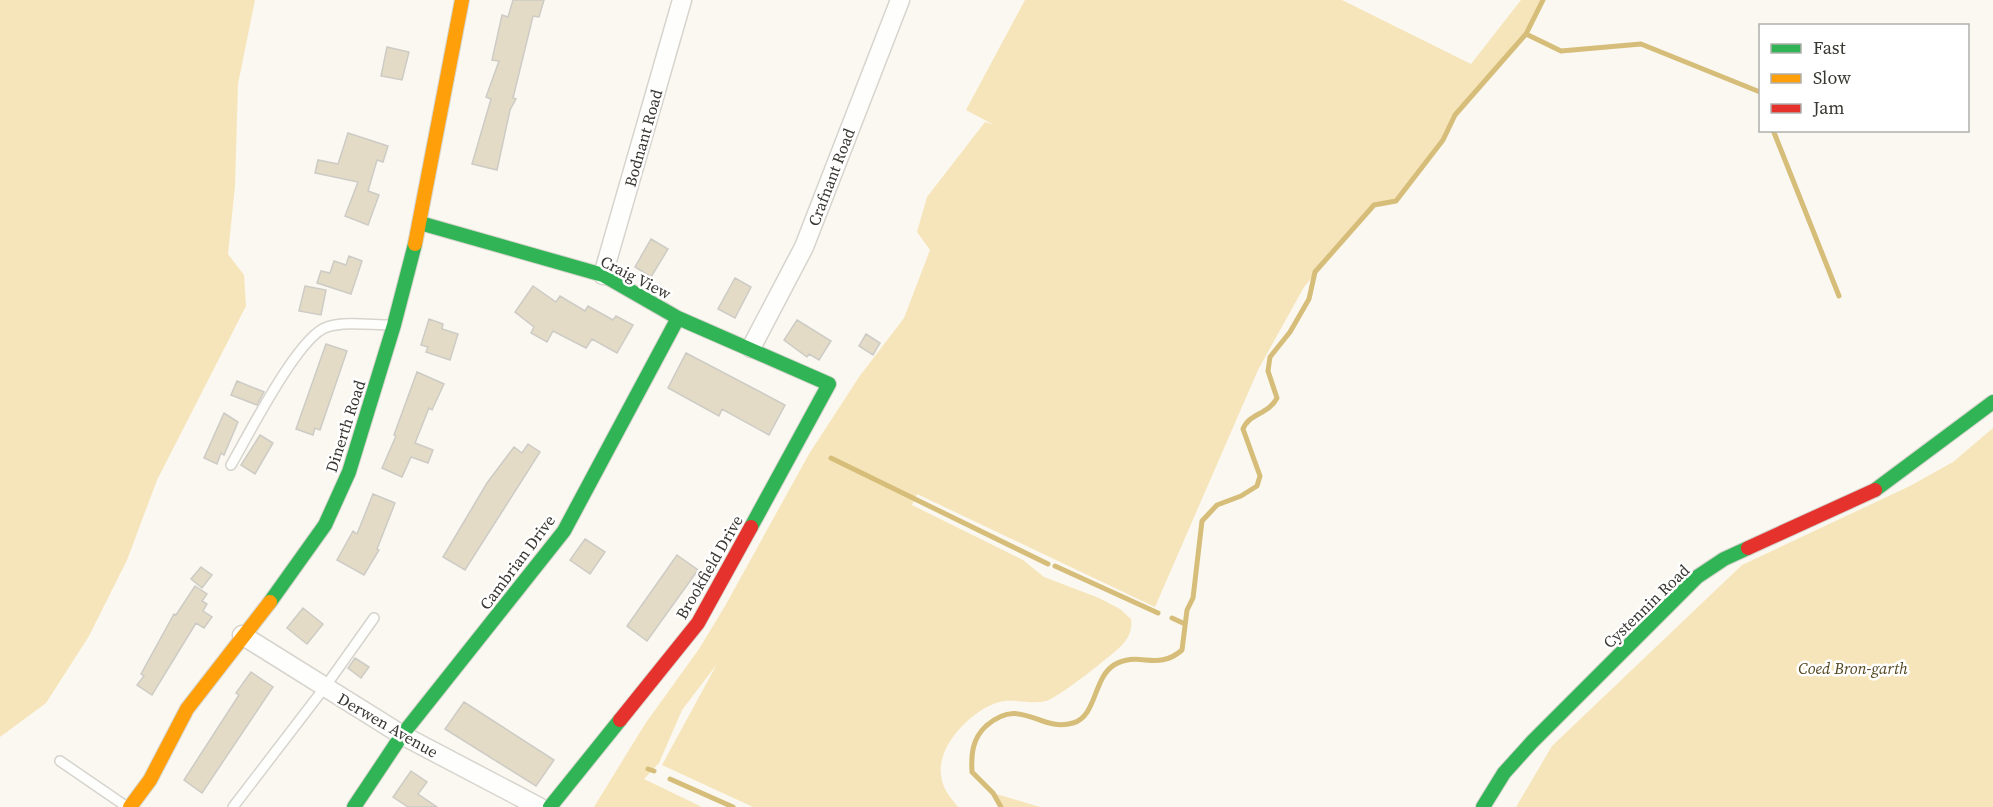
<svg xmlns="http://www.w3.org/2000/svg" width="1993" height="807" font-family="'Source Serif 4',serif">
  <rect width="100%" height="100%" fill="#faf8f0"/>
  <!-- green -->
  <path fill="#f6e5ba" d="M0 0H255L238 84 235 186 228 254 244 275 246 306 157 480 127 560 89 636 46 703 0 737Z
    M1025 0H1342L1471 64 1521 0H1543L1526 34 1455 115 1443 140 1396 201 1374 205 1304 287 1258 370 1155 607 917 494 912 505 1023 560 1044 577 1099 598 1120 609 1131 619C1132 629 1130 636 1123 644 1114 654 1058 698 1046 701 1030 705 1011 697 996 703 970 712 937 746 941 775 942 788 950 797 958 807H753L662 765 717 664 682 710 659 763 644 779 702 807H594L645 724 699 649 725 606 809 454 859 377 904 318 930 250 917 232 927 197 985 122 994 125 966 110Z
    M1993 428V807H1516L1552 746 1742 565 1910 486 1953 462Z
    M993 793 1040 807H1001Z"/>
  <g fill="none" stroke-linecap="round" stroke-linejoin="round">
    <!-- stream -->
    <path stroke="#d6be7a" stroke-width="5" d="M1526 34 1561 51 1641 44 1760 92
      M1773 130 1839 296
      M831 458 1048 564
      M1055 566 1158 613
      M1172 618 1185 624
      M648 769 654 771
      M670 779 733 807
      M1001 807 993 793 972 772C971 755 972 739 986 726 1022 695 1039 733 1073 723 1097 716 1093 678 1114 665 1139 650 1157 672 1182 650L1187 610 1193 598 1202 521 1217 505 1241 496 1257 486 1260 476 1243 429C1249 413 1268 415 1277 398L1268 371 1270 357 1290 332 1309 299 1315 272 1374 205 1396 201 1443 140 1455 115 1526 34 1543 0"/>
  </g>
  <!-- building -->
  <path fill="#e3dbc6" stroke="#cdcbc5" stroke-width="1.5" d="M513 0H544L539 17 533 16 513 98 516 99 510 110 497 170 472 164 491 99 486 97 499 61 492 60 502 15 508 17Z
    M387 47 409 52 402 80 381 76Z
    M348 133 388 146 383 162 377 160 368 191 379 195 368 225 345 216 358 182 315 173 318 160 338 164Z
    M651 239 668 249 651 277 635 267Z
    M349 256 362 261 351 294 317 283 321 271 330 273 334 261 346 265Z
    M735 278 751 287 735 318 718 309Z
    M305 286 326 290 321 315 299 311Z
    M533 286 556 302 560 296 585 311 588 306 613 320 616 316 633 325 617 353 592 339 586 348 553 331 547 342 531 333 534 327 515 312Z
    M429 319 443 324 442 329 458 334 450 360 426 352 428 347 421 345Z
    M797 320 831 341 819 360 809 354 807 357 784 340Z
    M866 334 880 343 873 355 859 346Z
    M326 344 347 351 320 430 315 428 313 435 296 429Z
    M686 353 785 405 769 435 722 409 719 416 668 388Z
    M417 372 444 384 432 410 429 408 415 443 433 450 428 463 411 457 402 477 382 468 396 436 394 435Z
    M237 381 264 392 257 405 231 395Z
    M224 413 238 422 224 455 221 453 217 464 204 458Z
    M260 435 273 443 255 474 241 465Z
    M528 444 540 452 465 570 443 557 487 483 514 447 522 453Z
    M373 494 395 503 377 549 379 550 364 575 337 560 353 531 357 534Z
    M585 539 605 552 590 574 570 560Z
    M677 555 698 570 647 641 627 626Z
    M201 567 212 575 202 588 191 579Z
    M195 586 207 594 202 601 207 604 203 611 212 617 204 628 196 623 152 695 137 685 144 676 141 674 174 614 176 615Z
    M303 608 323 624 307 644 287 628Z
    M355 658 369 667 361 678 348 668Z
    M251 672 273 687 202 793 184 780 239 695 236 693Z
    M464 702 554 760 536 786 445 729Z
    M411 771 427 782 418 794 437 807H408L393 797Z"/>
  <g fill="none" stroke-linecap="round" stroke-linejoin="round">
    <!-- lane casing -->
    <g stroke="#d6d4cd" stroke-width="12">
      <path id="lane" d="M231 465C248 436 298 336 327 327 346 321 371 325 391 325
        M60 761 127 807
        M233 807 325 687 374 618"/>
    </g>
    <!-- street casing -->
    <g stroke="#d6d4cd" stroke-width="21">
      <path id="street" d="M603 275 682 0
        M751 348 804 247 900 0
        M242 635 402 735 539 807"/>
    </g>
    <!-- fast casing -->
    <g stroke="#d6d4cd" stroke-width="16">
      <path id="fast" d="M420 223 603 275 678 318 829 384 751 527
        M1875 490 1993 402
        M270 602 325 525 349 472 394 325 415 244
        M354 807 402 735 564 531 678 318
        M550 807 620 720
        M1483 807 1504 773 1532 742 1697 577 1724 559 1748 548"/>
    </g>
    <!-- slow casing -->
    <g stroke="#d6d4cd" stroke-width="16">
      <path id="slow" d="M415 244 462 0
        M130 807 150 780 187 709 270 602"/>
    </g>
    <!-- jam casing -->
    <g stroke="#d6d4cd" stroke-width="16">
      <path id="jam" d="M1748 548 1875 490
        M620 720 698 623 751 527"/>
    </g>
    <!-- lane -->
    <use href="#lane" stroke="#fefefd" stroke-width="9"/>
    <!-- street -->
    <use href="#street" stroke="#fefefd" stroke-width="18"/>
    <!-- fast -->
    <use href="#fast" stroke="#30b455" stroke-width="14"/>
    <!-- slow -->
    <use href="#slow" stroke="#ff9f0a" stroke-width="14"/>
    <!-- jam -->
    <use href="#jam" stroke="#e5322d" stroke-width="14"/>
  </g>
  <g text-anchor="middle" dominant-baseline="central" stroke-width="5" stroke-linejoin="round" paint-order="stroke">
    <!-- street labels -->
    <g font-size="16" fill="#383630" stroke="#fff">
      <text transform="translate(643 138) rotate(-74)">Bodnant Road</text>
      <text transform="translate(831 177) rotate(-69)">Crafnant Road</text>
      <text transform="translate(636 277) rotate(27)">Craig View</text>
      <text transform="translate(345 426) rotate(-72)">Dinerth Road</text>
      <text transform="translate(517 562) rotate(-53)">Cambrian Drive</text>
      <text transform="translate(709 567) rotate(-60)">Brookfield Drive</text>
      <text transform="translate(1646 606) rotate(-44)">Cystennin Road</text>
      <text transform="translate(388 725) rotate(30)">Derwen Avenue</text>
    </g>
    <!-- park labels -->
    <g font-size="16" font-style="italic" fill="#54461f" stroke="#fff">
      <text x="1853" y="668">Coed Bron-garth</text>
    </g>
  </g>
  <!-- legend -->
  <rect x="1759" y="24" width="210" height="108" fill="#ffffff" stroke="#afafac" stroke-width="1.5"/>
  <rect x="1771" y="44" width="30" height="9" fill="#30b455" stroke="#afafac" stroke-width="1.5"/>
  <text x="1813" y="54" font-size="18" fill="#383630">Fast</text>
  <rect x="1771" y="74" width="30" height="9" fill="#ff9f0a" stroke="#afafac" stroke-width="1.5"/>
  <text x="1813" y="84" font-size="18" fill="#383630">Slow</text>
  <rect x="1771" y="104" width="30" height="9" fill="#e5322d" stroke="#afafac" stroke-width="1.5"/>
  <text x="1813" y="114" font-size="18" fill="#383630">Jam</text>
</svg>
